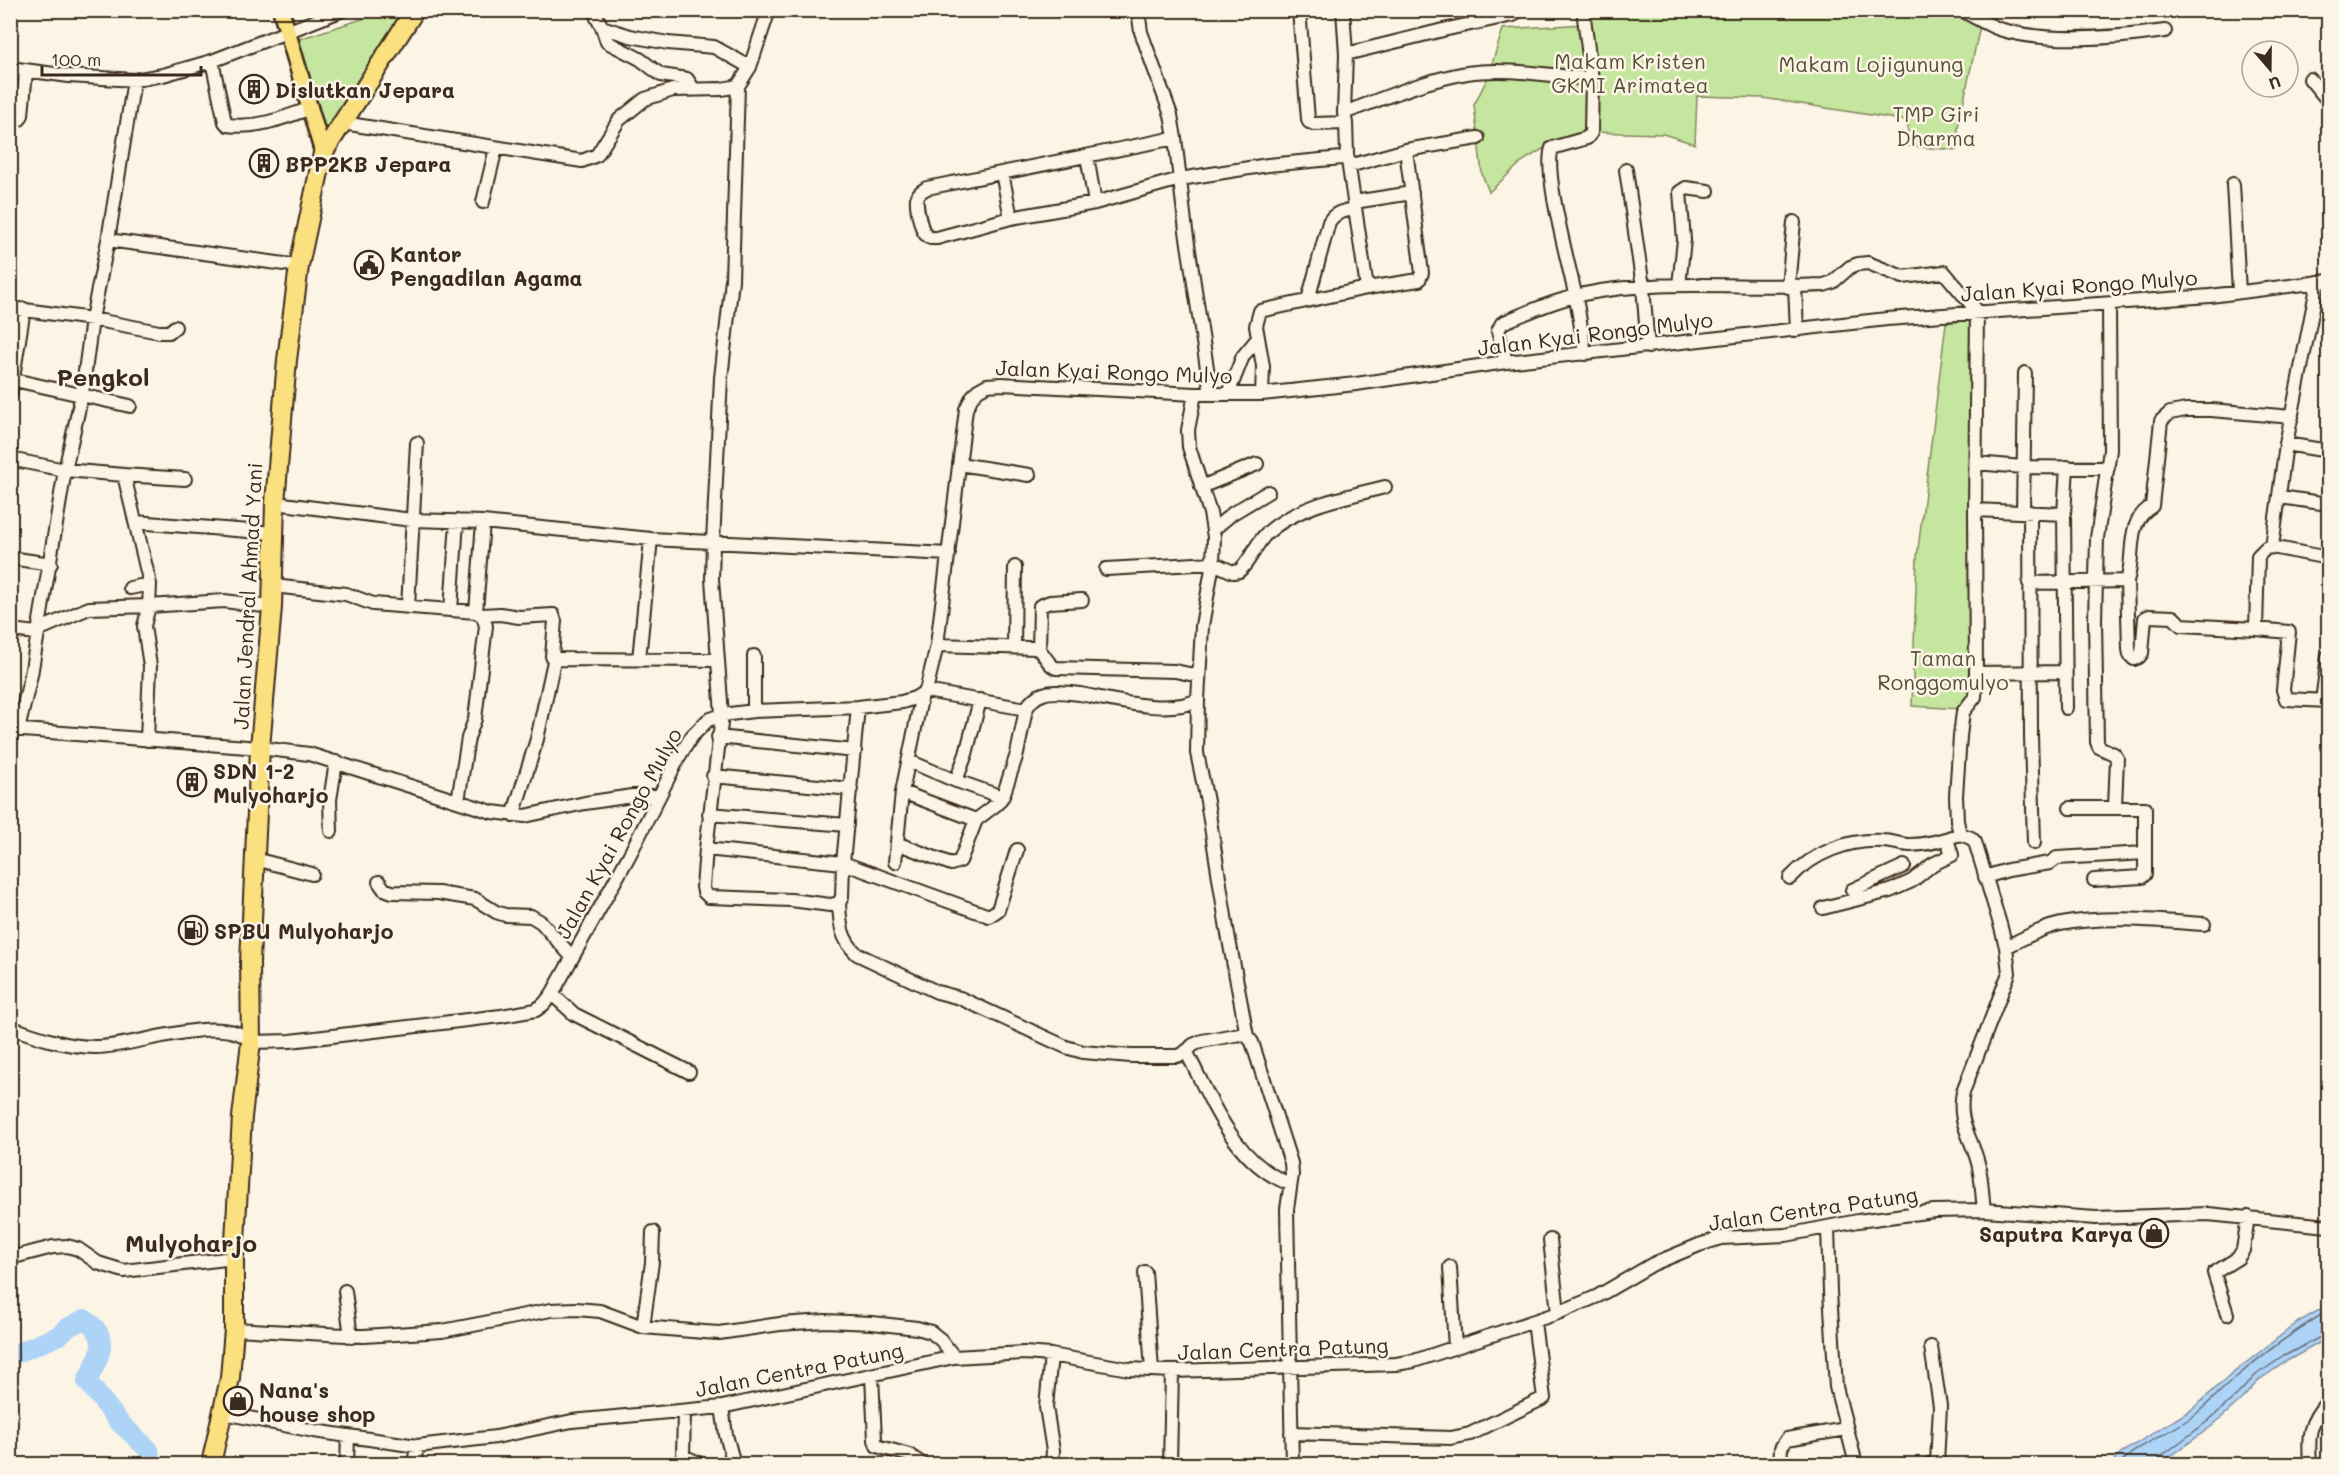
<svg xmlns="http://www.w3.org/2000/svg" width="2339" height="1475" font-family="Mali,sans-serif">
  <rect width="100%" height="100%" fill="#fcf5e5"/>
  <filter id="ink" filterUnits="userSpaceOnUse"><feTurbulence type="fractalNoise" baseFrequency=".0167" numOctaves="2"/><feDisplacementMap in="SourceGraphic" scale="12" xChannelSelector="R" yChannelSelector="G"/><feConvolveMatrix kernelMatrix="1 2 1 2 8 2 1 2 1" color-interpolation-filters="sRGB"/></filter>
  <g filter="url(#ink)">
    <!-- green -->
    <path fill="#c5e69e" stroke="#80885e" stroke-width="1.5" d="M1950 10 1980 26 1958 127 1957 150 1907 146 1908 121 1763 98 1697 96 1695 144 1663 134 1586 132 1551 144 1523 161 1489 192 1482 174 1474 105 1487 79 1503 29 1586 24 1584 11Z
      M387 11H404L325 131 296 40Z
      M1975 319 1972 695 1961 709 1912 706 1917 557 1946 323Z"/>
    <!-- water -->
    <path fill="#add3f7" stroke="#7f8fa0" stroke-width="1.5" d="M2328 1305V1338L2287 1361 2259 1380 2243 1398 2212 1426 2160 1464H2110L2124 1451 2191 1410 2233 1373 2298 1322Z"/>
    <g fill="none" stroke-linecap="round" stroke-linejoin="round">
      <!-- shore -->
      <path stroke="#696e75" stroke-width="1.5" d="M2119 1464C2141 1442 2172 1433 2196 1414 2209 1403 2221 1390 2234 1379 2263 1354 2295 1330 2328 1311
        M2157 1464 2159 1458 2208 1421 2238 1394 2256 1375 2284 1356 2328 1333"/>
      <!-- river -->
      <path stroke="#add3f7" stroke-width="20" d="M10 1356 58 1336 67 1328 84 1319C113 1337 99 1357 87 1381L119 1422 149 1450 151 1464"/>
      <!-- minor casing -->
      <g stroke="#3b2a1e" stroke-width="16">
        <path id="minor" d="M596 10 597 18 602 27 630 36 668 43 714 47 750 67
          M1138 10 1141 32 1171 115 1175 138 1186 231 1211 394
          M1299 10 1308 119 1309 122 1314 124 1346 123 1344 113 1346 54 1343 10
          M1583 10 1592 79 1591 133 1587 138 1552 148C1543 174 1570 267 1576 299 1580 317 1582 336 1585 354
          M1962 10C1974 17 1986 24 1999 29 2048 44 2114 38 2165 31
          M602 27 607 42 640 59 661 75 687 79 691 85 690 90
          M1346 54 1443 30 1513 15 1518 10
          M212 61 225 122 228 125C256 129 284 118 311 108
          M10 68 69 76 134 80 163 75 212 61 343 10
          M2310 79 2328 101
          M738 86 732 280 721 378 713 542 712 579 722 715 706 849 703 887 704 892 709 897 791 900 830 905 839 903 842 897 843 863 858 707
          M1344 113C1384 98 1425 80 1467 73 1507 67 1551 76 1592 79
          M10 121 20 119 22 115 26 71
          M343 123 582 161 597 155 619 120 645 99 673 90 722 89 738 86 750 67 769 10
          M1175 138 927 188C922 191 918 193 917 198 916 206 921 232 927 236 930 239 933 238 937 238L1011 218 1095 203 1180 179 1268 165 1342 158 1347 154 1346 123
          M1406 150 1478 138
          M1087 156 1095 203
          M1349 166 1406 150 1422 273 1419 280 1367 288
          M1626 170 1643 287 1648 347
          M1002 173 1011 218
          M2233 184 2239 292
          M483 202 496 148
          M1354 202 1412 193
          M108 240 299 266
          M1679 285 1684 240 1680 192 1686 188 1708 191
          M1788 287 1794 222
          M1795 287 1797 330
          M1308 300 1329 222C1335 212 1344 211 1355 209
          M2109 304 2110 450 2097 538 2095 620 2097 742 2099 747 2114 754 2117 758 2115 807
          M10 308 92 319 159 332H169L175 327
          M1506 362 1498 331 1502 323C1528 312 1556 300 1584 294 1663 278 1744 289 1824 285L1833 282 1850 267 1858 264 1868 263 1903 277 1944 272 1977 311 1975 510 1976 673 1975 697 1963 712 1960 736 1956 796 1957 821 1960 834 1971 838 1975 842 2000 924 2006 947 2009 973 1963 1092C1957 1122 1971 1136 1978 1163 1982 1178 1982 1195 1984 1210
          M10 379 130 406
          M1228 394 1243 356 1258 338
          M1262 394 1263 366 1256 326 1260 311 1367 288 1347 154
          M10 396 24 309
          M2286 444 2328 451
          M10 459 65 470 124 475 150 584 149 606 89 608 38 630
          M1976 463 2023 467 2108 468
          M959 464 1029 475
          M124 475 185 479
          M1201 487 1257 464
          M2280 497 2328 504
          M275 503 412 520 483 522 651 539 949 554
          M1975 510 2064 514 2067 467
          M2023 512 2025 373
          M2030 512 2031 736 2034 843
          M2064 514 2066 708
          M135 522 274 533
          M1214 529 1233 513 1268 492
          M2272 547 2328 558
          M10 558 51 564
          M1106 569 1213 563 1233 572 1239 571C1251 561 1255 544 1267 533 1298 505 1346 497 1385 487
          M2127 581 2129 649 2130 655 2134 659 2139 657 2142 653 2145 618 2149 616 2173 617 2181 625 2256 629 2258 556 2266 548 2272 547 2286 444 2318 282
          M2029 583 2127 581C2136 555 2124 523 2152 506L2161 421 2170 413 2186 410H2211L2292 417
          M273 586 346 594 373 604 476 612 483 616 486 626 475 719 468 738 458 801
          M130 588 150 584
          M408 607 417 443
          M451 610 457 521
          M476 612 483 522
          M482 615 500 614 519 617 553 615 555 621 552 656 554 661
          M2256 629 2289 632 2283 690 2286 699 2328 701
          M10 630 37 633
          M937 645 1036 648C1045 652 1046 664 1056 668L1175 671 1199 676
          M1014 647 1015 567
          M1039 650 1040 606 1050 602 1082 600
          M639 659 651 539
          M1976 673 2065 672
          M926 691 1026 709
          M1198 700 1197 753 1207 801 1227 929 1247 1036
          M2322 701 2328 656
          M754 711V656
          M10 729 260 748 309 754 492 812 525 816 585 803 632 796H659
          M18 730 31 675 65 470 82 394 92 319 108 240 134 80
          M718 737 855 751
          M147 740 150 666 144 626 149 606 224 601 272 607
          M909 761 951 779 1002 797
          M713 776 851 789
          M956 781 966 754 980 700
          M902 792 976 820
          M709 814 847 825
          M513 816 537 739 554 661 559 659 718 660
          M331 831 330 800 336 762
          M899 844 951 864 960 861 976 820 997 804 1003 796 1017 754 1026 709C1030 702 1036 696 1043 694 1053 690 1069 693 1080 694 1113 700 1167 715 1198 700L1202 626 1213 563 1214 537 1210 513 1189 447 1188 430 1195 394
          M706 849 843 863 989 916 998 910 1017 850
          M255 859 312 874
          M895 862 902 792 922 694
          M1985 877 2008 870 2050 863 2057 858 2145 853V808H2070
          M1790 878C1813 853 1848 839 1883 841 1892 841 1901 845 1910 845 1928 845 1944 840 1960 834
          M2094 880 2142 877 2145 874V853
          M379 882 384 889 392 892 438 893 475 899 496 912 505 915 531 916 541 922 572 957
          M1852 890 1904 866
          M839 903C840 925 841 939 857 954L937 992 960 998 1066 1047 1083 1052 1131 1056H1177L1185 1053 1193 1045 1202 1041 1240 1034 1247 1036 1252 1042 1291 1163 1292 1175 1287 1209 1292 1464
          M1823 908 1890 891 1912 881 1933 864 1952 855 1947 839
          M2006 947C2024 938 2042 928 2061 924 2107 915 2158 921 2204 924
          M552 994 574 1014 689 1072
          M10 1027C37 1037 67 1047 95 1047 134 1048 223 1011 251 1042L290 1041 501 1016 536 1010 544 1004 552 994 630 854 680 755 692 736 708 720 722 715 754 711 858 707 902 702 915 698 926 691 937 645 966 409 972 397 978 390 987 385 1001 384 1195 394H1262L1356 384 1506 362 1887 319 2210 296 2328 281
          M1186 1051C1212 1101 1234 1163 1290 1184
          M1828 1228 1830 1292 1836 1387 1856 1464
          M1550 1240 1558 1313
          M10 1258 53 1247 67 1246 78 1249 98 1263 124 1271 234 1258
          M1450 1267 1455 1348
          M1145 1272 1152 1370
          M345 1291 351 1337
          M2227 1314 2214 1273 2238 1258 2243 1250 2248 1217
          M643 1327 652 1262 653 1232
          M234 1329 364 1336 442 1331 551 1310 576 1309 600 1311 643 1327 704 1332 719 1333 780 1324 825 1321 872 1323 917 1328 931 1332 941 1340 954 1357
          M1051 1355 1046 1407 1053 1451 1052 1464
          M872 1376 875 1440 877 1446 909 1455 922 1464
          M722 1407 726 1435 734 1464
          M684 1412 683 1456 701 1464
          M224 1413 314 1431 417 1446 496 1437 572 1421 722 1407 954 1357 1024 1353 1051 1355 1129 1369 1172 1371 1396 1364 1414 1361 1558 1313 1598 1296 1653 1264 1699 1245 1721 1238 1786 1235 1858 1221 1934 1211 1984 1210 2096 1218 2208 1214 2328 1226
          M1291 1433 1451 1438 1470 1434 1544 1398 1534 1322
          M347 1464 348 1436
          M414 1464 417 1446
          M1170 1464 1172 1371
          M1780 1464 1781 1448 1787 1439 1846 1429
          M1929 1464 1937 1463 1940 1406 1931 1347
          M2310 1464C2308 1436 2308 1423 2328 1401"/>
      </g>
      <!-- major casing -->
      <g stroke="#3b2a1e" stroke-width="20">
        <path id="major" d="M281 10 323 153"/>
      </g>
      <!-- highway casing -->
      <g stroke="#3b2a1e" stroke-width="22">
        <path id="highway" d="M211 1464 230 1378 234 1329V1258L242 1117 251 1042 250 962 260 748 272 607 275 503 287 360 299 266 323 153 415 10"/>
      </g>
      <!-- minor -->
      <use href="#minor" stroke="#fcf5e5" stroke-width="12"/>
      <!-- major -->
      <use href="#major" stroke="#fbe080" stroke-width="15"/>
      <!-- highway -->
      <use href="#highway" stroke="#fbe080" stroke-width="18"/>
    </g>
  </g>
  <!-- icons -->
  <defs>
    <g id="building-ring" transform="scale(1.5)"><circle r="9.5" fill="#fcf5e5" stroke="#3b2a1e" stroke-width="1.5"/><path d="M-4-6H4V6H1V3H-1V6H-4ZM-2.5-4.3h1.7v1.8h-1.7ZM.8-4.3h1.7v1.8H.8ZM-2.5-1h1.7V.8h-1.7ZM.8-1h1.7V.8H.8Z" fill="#3b2a1e"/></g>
    <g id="civic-ring" transform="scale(1.5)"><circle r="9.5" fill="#fcf5e5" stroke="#3b2a1e" stroke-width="1.5"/><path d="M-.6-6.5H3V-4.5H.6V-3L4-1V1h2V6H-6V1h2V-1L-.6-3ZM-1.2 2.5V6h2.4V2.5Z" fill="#3b2a1e"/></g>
    <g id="fuel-ring" transform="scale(1.5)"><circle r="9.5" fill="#fcf5e5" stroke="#3b2a1e" stroke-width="1.5"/><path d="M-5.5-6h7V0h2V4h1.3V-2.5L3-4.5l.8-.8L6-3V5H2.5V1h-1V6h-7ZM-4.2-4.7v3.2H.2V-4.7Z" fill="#3b2a1e"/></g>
    <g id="shop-ring" transform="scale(1.5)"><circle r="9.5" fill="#fcf5e5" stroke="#3b2a1e" stroke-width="1.5"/><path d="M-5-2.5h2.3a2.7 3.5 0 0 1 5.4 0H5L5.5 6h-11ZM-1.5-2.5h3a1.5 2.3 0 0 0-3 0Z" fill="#3b2a1e"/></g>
  </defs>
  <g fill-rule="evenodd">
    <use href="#building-ring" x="254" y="89"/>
    <use href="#building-ring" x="264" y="163"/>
    <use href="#civic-ring" x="369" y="265"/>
    <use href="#building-ring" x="192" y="782"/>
    <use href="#fuel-ring" x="193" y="930"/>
    <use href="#shop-ring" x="2154" y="1233"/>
    <use href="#shop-ring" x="238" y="1401"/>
  </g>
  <g text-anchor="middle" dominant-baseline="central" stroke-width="5" stroke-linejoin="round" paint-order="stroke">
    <!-- park labels -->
    <g font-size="21" fill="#575038" stroke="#fcf5e5">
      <text x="1630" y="60">Makam Kristen<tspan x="1630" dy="24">GKMI Arimatea</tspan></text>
      <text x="1871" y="63">Makam Lojigunung</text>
      <text x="1936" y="113">TMP Giri<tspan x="1936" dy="24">Dharma</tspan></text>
      <text x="1943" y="657">Taman<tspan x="1943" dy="24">Ronggomulyo</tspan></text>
    </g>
    <!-- poi labels -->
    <g font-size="21" font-weight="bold" fill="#3b2a1e" stroke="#fcf5e5" text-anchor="start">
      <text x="275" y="89">Dislutkan Jepara</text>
      <text x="285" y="163">BPP2KB Jepara</text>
      <text x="390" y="253">Kantor<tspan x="390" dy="24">Pengadilan Agama</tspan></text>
      <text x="213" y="770">SDN 1-2<tspan x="213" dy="24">Mulyoharjo</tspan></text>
      <text x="214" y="930">SPBU Mulyoharjo</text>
      <text x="2133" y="1233" text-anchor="end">Saputra Karya</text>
      <text x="259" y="1389">Nana's<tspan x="259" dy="24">house shop</tspan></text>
    </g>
    <!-- street labels -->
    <g font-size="21" fill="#3b2a1e" stroke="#fcf5e5">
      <text transform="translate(2079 285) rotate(-4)">Jalan Kyai Rongo Mulyo</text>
      <text transform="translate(1595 333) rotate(-7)">Jalan Kyai Rongo Mulyo</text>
      <text transform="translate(1114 371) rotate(2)">Jalan Kyai Rongo Mulyo</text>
      <text transform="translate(247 596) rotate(-87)">Jalan Jendral Ahmad Yani</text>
      <text transform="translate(618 833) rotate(-61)">Jalan Kyai Rongo Mulyo</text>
      <text transform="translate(1813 1208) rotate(-8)">Jalan Centra Patung</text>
      <text transform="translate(1283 1348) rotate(-2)">Jalan Centra Patung</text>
      <text transform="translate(799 1369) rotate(-11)">Jalan Centra Patung</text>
    </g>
    <!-- quarter labels -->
    <g font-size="24" font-weight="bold" fill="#3b2a1e" stroke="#fcf5e5">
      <text x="103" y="376">Pengkol</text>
      <text x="191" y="1242">Mulyoharjo</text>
    </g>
  </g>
  <!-- margin -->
  <rect width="2339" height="1475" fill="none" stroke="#fcf5e5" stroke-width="36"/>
  <rect x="18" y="18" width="2303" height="1439" fill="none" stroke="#3b2a1e" stroke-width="2" filter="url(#ink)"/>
  <!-- north arrow -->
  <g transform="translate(2270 69) rotate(160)"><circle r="28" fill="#fcf5e5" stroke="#afa495" stroke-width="1.5"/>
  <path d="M0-4.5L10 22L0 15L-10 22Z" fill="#3b2a1e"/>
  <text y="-9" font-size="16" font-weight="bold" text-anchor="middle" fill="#3b2a1e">U</text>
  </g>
  <!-- scale -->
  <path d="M42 66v9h159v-9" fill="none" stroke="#3b2a1e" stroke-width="3"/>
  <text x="51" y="66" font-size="18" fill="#3b2a1e" stroke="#fcf5e5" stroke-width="4.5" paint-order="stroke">100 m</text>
</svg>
